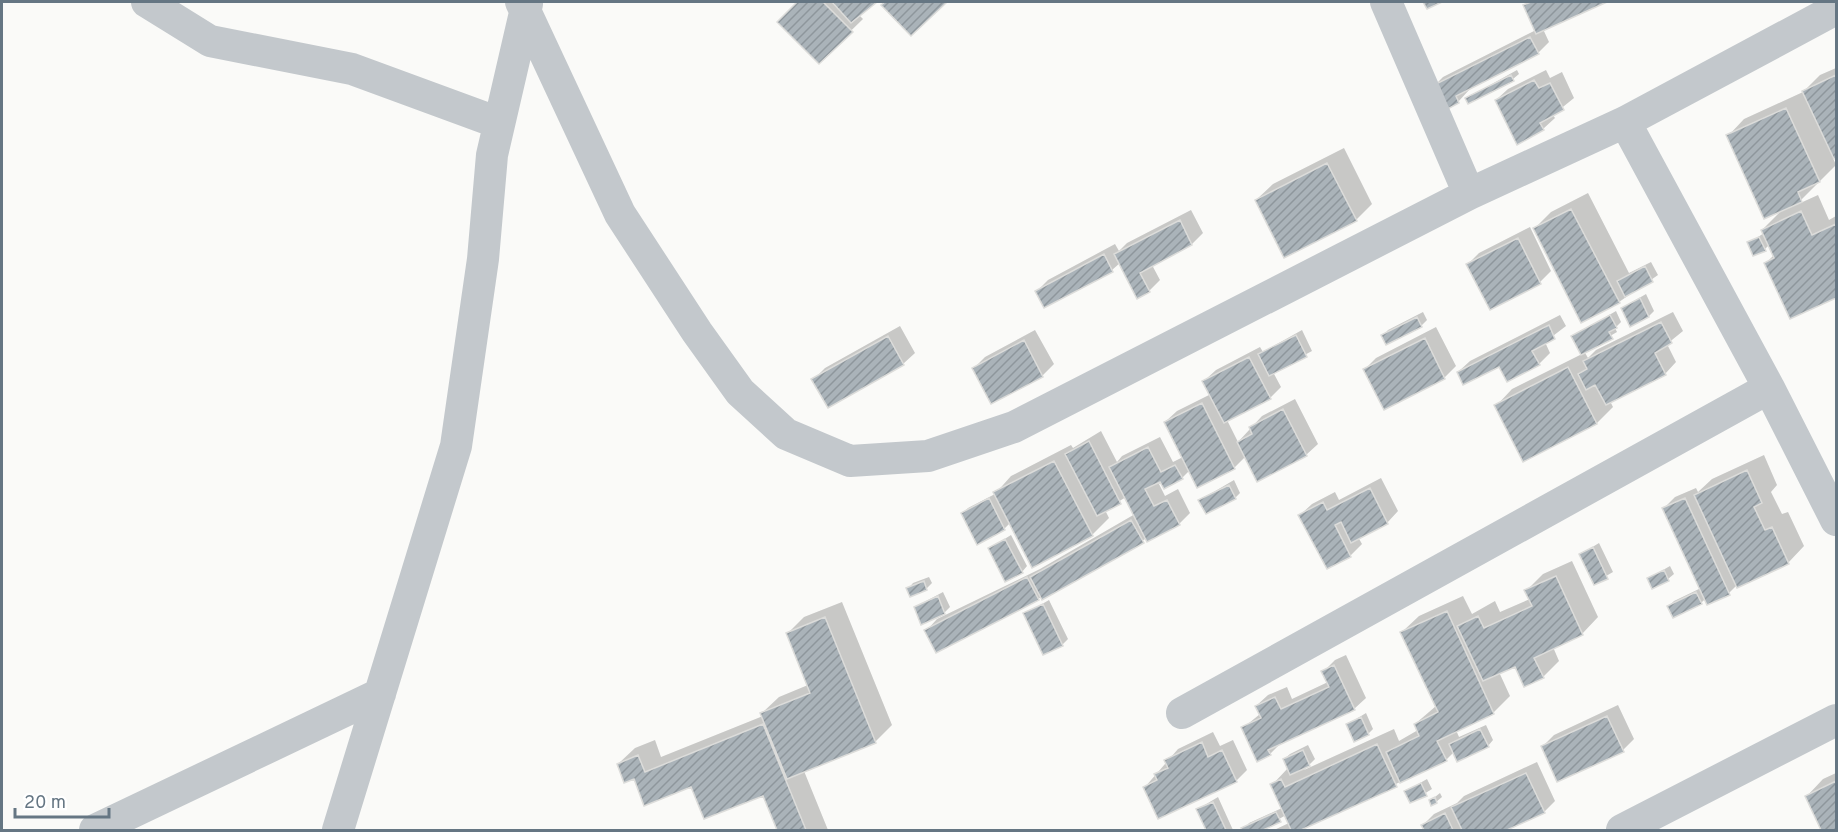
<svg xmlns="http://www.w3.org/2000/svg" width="1838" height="832" font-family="Overpass,sans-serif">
  <defs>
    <pattern id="building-hatch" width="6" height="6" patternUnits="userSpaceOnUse" patternTransform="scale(1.5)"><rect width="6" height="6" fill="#aab3b9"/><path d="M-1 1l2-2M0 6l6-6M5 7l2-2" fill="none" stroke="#8e969c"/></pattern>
  </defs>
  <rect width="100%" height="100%" fill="#fafaf8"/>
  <!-- shadow -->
  <path fill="#0003" d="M799 2H875L859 15 863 19 819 62 779 22Z
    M887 2H945L911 34 883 5Z
    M1529 2H1604L1543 29 1549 42 1538 53 1468 88 1469 90 1458 102 1432 88 1443 77 1536 30 1525 6Z
    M1836 68V156L1833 158 1836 165 1796 205 1818 195 1829 220 1836 216V297L1791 317 1766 263 1774 255 1769 245 1765 249 1749 243 1764 233 1762 230 1783 209 1728 136 1744 119 1803 92 1820 75Z
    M1517 70 1519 74 1513 79 1467 98Z
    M1546 70 1550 78 1562 72 1574 98 1553 115 1555 118 1543 129 1496 100 1508 89Z
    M1344 148 1372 204 1356 220 1256 200 1273 184Z
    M1588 193 1629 273 1651 262 1658 275 1619 302 1535 228 1551 212Z
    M1191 210 1203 233 1192 244 1152 265 1160 280 1149 291 1120 263 1112 270 1037 291 1048 280 1115 244 1119 251 1127 243Z
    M1530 227 1551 271 1540 282 1490 308 1468 264 1479 253Z
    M1646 294 1654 311 1649 316 1622 308Z
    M1616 311 1621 322 1615 328 1617 332 1584 351 1588 358 1596 350 1673 312 1683 331 1667 344 1676 362 1665 374 1610 401 1613 407 1597 423 1496 406 1512 389 1582 354 1573 336Z
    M1423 312 1427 320 1422 325 1386 343 1383 336 1388 330Z
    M1560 315 1566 326 1545 342 1550 353 1539 364 1500 365 1458 372 1470 361Z
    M900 326 915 353 903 364 813 380 825 368Z
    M1436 327 1456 366 1444 378 1385 408 1365 369 1376 358Z
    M1035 330 1054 364 1042 376 992 402 974 368 985 357Z
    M1302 330 1312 351 1273 372 1281 387 1270 398 1227 420 1238 442 1262 416 1295 399 1318 444 1306 455 1246 456 1234 468 1190 470 1182 478 1159 477 1156 478 1165 496 1178 489 1190 513 1179 524 1147 538 1038 599 926 631 937 619 1040 569 1135 514 1126 497 1105 510 1109 518 1092 535 1033 565 1010 523 1004 529 963 513 968 508 995 494 1011 476 1071 445 1073 448 1101 431 1117 462 1122 456 1160 437 1173 462 1183 457 1165 422 1177 411 1211 394 1204 381 1216 370 1260 347 1263 352Z
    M1764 455 1777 485 1771 492 1782 514 1788 512 1804 546 1788 563 1737 585 1729 593 1706 598 1701 603 1669 606 1674 601 1701 588 1664 508 1675 497 1696 488 1698 492 1712 479Z
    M1381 478 1398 511 1387 523 1358 537 1362 544 1350 556 1327 567 1300 515 1312 504 1335 492 1339 500Z
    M1234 480 1240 493 1235 498 1200 500Z
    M1011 535 1027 566 1022 572 990 548Z
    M1599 543 1613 572 1594 583 1581 554Z
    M1572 561 1598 617 1582 634 1553 647 1559 661 1543 677 1516 665 1499 672 1510 696 1493 713 1456 730 1459 737 1486 725 1493 740 1488 746 1454 752 1446 760 1304 828 1305 830H1274L1289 823 1286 815 1260 830H1244L1249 823 1282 808 1272 785 1288 768 1284 759 1290 754 1308 745 1315 759 1304 770 1394 729 1399 741 1418 730 1415 724 1436 706 1402 632 1419 616 1463 596 1472 614 1495 601 1500 612 1530 599 1526 591 1543 574Z
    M1670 566 1674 574 1668 579 1649 578Z
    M929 577 932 583 926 589H908L913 583Z
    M943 592 950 607 944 613 915 607Z
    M1049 600 1068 639 1062 645 1025 614Z
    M842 602 892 725 875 742 804 771 828 830H778L763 794 635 777 618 764 635 748 655 740 661 757 763 716 762 713 779 697 808 685 788 633 804 617Z
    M1346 655 1366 698 1354 709 1281 743 1270 754 1243 728 1260 714 1256 706 1268 695 1287 687 1292 699 1328 682 1323 672 1335 660Z
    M1618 705 1634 739 1623 750 1543 746 1554 735Z
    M1366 713 1373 729 1368 734 1348 724Z
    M1213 732 1220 746 1233 740 1247 770 1236 781 1145 787 1178 749Z
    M1537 762 1555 801 1544 812 1504 830H1425L1423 825 1434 814 1457 803 1464 796Z
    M1836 773V830H1823L1807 796 1823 779Z
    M1427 779 1432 789 1411 802 1406 791Z
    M1440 793 1442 797 1436 802 1430 801Z
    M1218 797 1233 830H1208L1198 809Z"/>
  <!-- building -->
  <path fill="url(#building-hatch)" stroke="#dcdcda" stroke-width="1.5" d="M797 2H823L853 32 819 64 777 22Z
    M832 2H877L851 23Z
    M885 2H947L911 36 881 5Z
    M1423 2H1442L1427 9Z
    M1531 2H1607L1536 34 1523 5Z
    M1530 37 1539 54 1456 96 1459 103 1442 112 1430 87Z
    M1511 75 1514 81 1468 104 1465 98Z
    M1836 75V158L1834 159 1802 91Z
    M1534 80 1539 88 1550 83 1564 110 1540 123 1544 130 1517 145 1495 100Z
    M1786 108 1820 182 1798 192 1802 202 1764 219 1726 135Z
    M1327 163 1357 221 1284 258 1255 200Z
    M1571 209 1620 303 1581 323 1533 228Z
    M1801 211 1812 235 1836 224V298L1790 319 1764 263 1774 258 1761 230Z
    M1180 220 1192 245 1140 273 1150 292 1137 299 1114 254Z
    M1759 237 1766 251 1753 256 1747 242Z
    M1518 238 1541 284 1490 310 1466 264Z
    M1104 254 1113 272 1044 308 1035 291Z
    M1645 266 1653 282 1625 297 1617 281Z
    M1640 298 1649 317 1630 327 1621 308Z
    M1610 315 1617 328 1609 332 1613 339 1581 355 1571 336Z
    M1417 317 1422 327 1386 345 1381 335Z
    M1661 322 1672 343 1655 353 1666 375 1606 405 1595 385 1586 390 1578 374 1587 369 1583 361Z
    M1549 325 1555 339 1532 351 1540 365 1507 382 1499 367 1463 385 1457 372Z
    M1296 335 1307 357 1269 376 1258 354Z
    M888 336 904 365 828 408 811 379Z
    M1425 338 1445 379 1384 410 1363 369Z
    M1024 340 1043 377 991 404 972 368Z
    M1249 357 1271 399 1224 423 1202 381Z
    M1568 367 1597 424 1523 462 1494 405Z
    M1202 403 1235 469 1197 488 1164 422Z
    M1283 409 1307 456 1257 482 1237 442 1252 434 1249 427Z
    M1089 441 1121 504 1097 516 1065 454Z
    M1148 447 1161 472 1175 465 1183 479 1164 489 1160 482 1145 489 1154 506 1167 500 1180 525 1147 542 1109 467Z
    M1054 461 1093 536 1032 568 993 492Z
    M1747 470 1762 503 1754 507 1765 530 1772 527 1789 564 1737 588 1694 495Z
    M1229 485 1236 499 1206 514 1198 500Z
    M1370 488 1388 524 1351 543 1341 522 1335 525 1351 557 1327 569 1298 515 1323 502 1327 510Z
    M989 498 1005 530 977 545 961 513Z
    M1685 498 1730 595 1707 605 1662 508Z
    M1131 520 1144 543 1042 600 1030 577Z
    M1005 539 1023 573 1005 582 988 548Z
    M1593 547 1608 579 1594 585 1579 554Z
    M1664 570 1669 581 1652 589 1647 578Z
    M1556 576 1583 635 1534 658 1544 678 1524 687 1515 667 1483 681 1457 626 1478 616 1484 628 1532 606 1524 590Z
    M1027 577 1039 600 936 653 924 630Z
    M924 581 927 590 910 597 906 588Z
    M1696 592 1702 604 1673 618 1667 606Z
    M938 596 945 614 921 625 914 607Z
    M1043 604 1063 646 1043 655 1023 613Z
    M1447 611 1494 714 1437 741 1447 761 1400 783 1386 752 1419 736 1414 724 1438 712 1400 632Z
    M825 617 876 743 787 779 760 713 810 693 786 633Z
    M1334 665 1355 710 1268 750 1271 755 1257 762 1241 727 1261 718 1255 706 1275 697 1281 709 1329 687 1321 671Z
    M1607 716 1624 752 1557 782 1541 746Z
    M1361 717 1369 735 1354 742 1346 724Z
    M763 724 806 830H777L763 796 704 819 691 787 644 806 634 779 624 783 617 764 638 755 645 772Z
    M1480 729 1489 747 1457 762 1449 744Z
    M1202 742 1208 757 1222 750 1237 782 1158 819 1143 787 1157 780 1154 774 1168 768 1164 760Z
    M1377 744 1397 787 1301 830H1291L1270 784 1281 779 1285 787Z
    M1303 750 1310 766 1290 775 1283 759Z
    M1526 773 1545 813 1507 830H1462L1451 807Z
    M1836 781V830H1821L1805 796Z
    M1421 783 1427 796 1410 803 1404 791Z
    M1435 797 1437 803 1431 806 1429 800Z
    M1213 802 1226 830H1206L1196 809Z
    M1276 812 1281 822 1263 830H1243L1241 828Z
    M1445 813 1453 830H1424L1421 825Z"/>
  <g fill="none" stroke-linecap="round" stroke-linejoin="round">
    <!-- minor -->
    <path stroke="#c3c8cc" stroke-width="32" d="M147 2 210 41 352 69 499 123
      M521 2 620 214 697 332 740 392 786 434 850 461 928 456 1014 427 1469 194 1625 122 1836 9
      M1386 2 1469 194
      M1625 122 1769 388 1836 520
      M1182 713 1769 388
      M95 830 380 694
      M338 830 456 446 483 259 492 155 527 4
      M1622 830 1836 720"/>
  </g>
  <!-- border -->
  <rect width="1838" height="832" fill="none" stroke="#657683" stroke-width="6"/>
  <!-- scale -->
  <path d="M15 808v9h94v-9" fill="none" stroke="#657683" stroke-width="3"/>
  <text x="24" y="808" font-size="18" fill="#657683" stroke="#ffffff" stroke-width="4.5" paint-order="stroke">20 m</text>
</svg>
